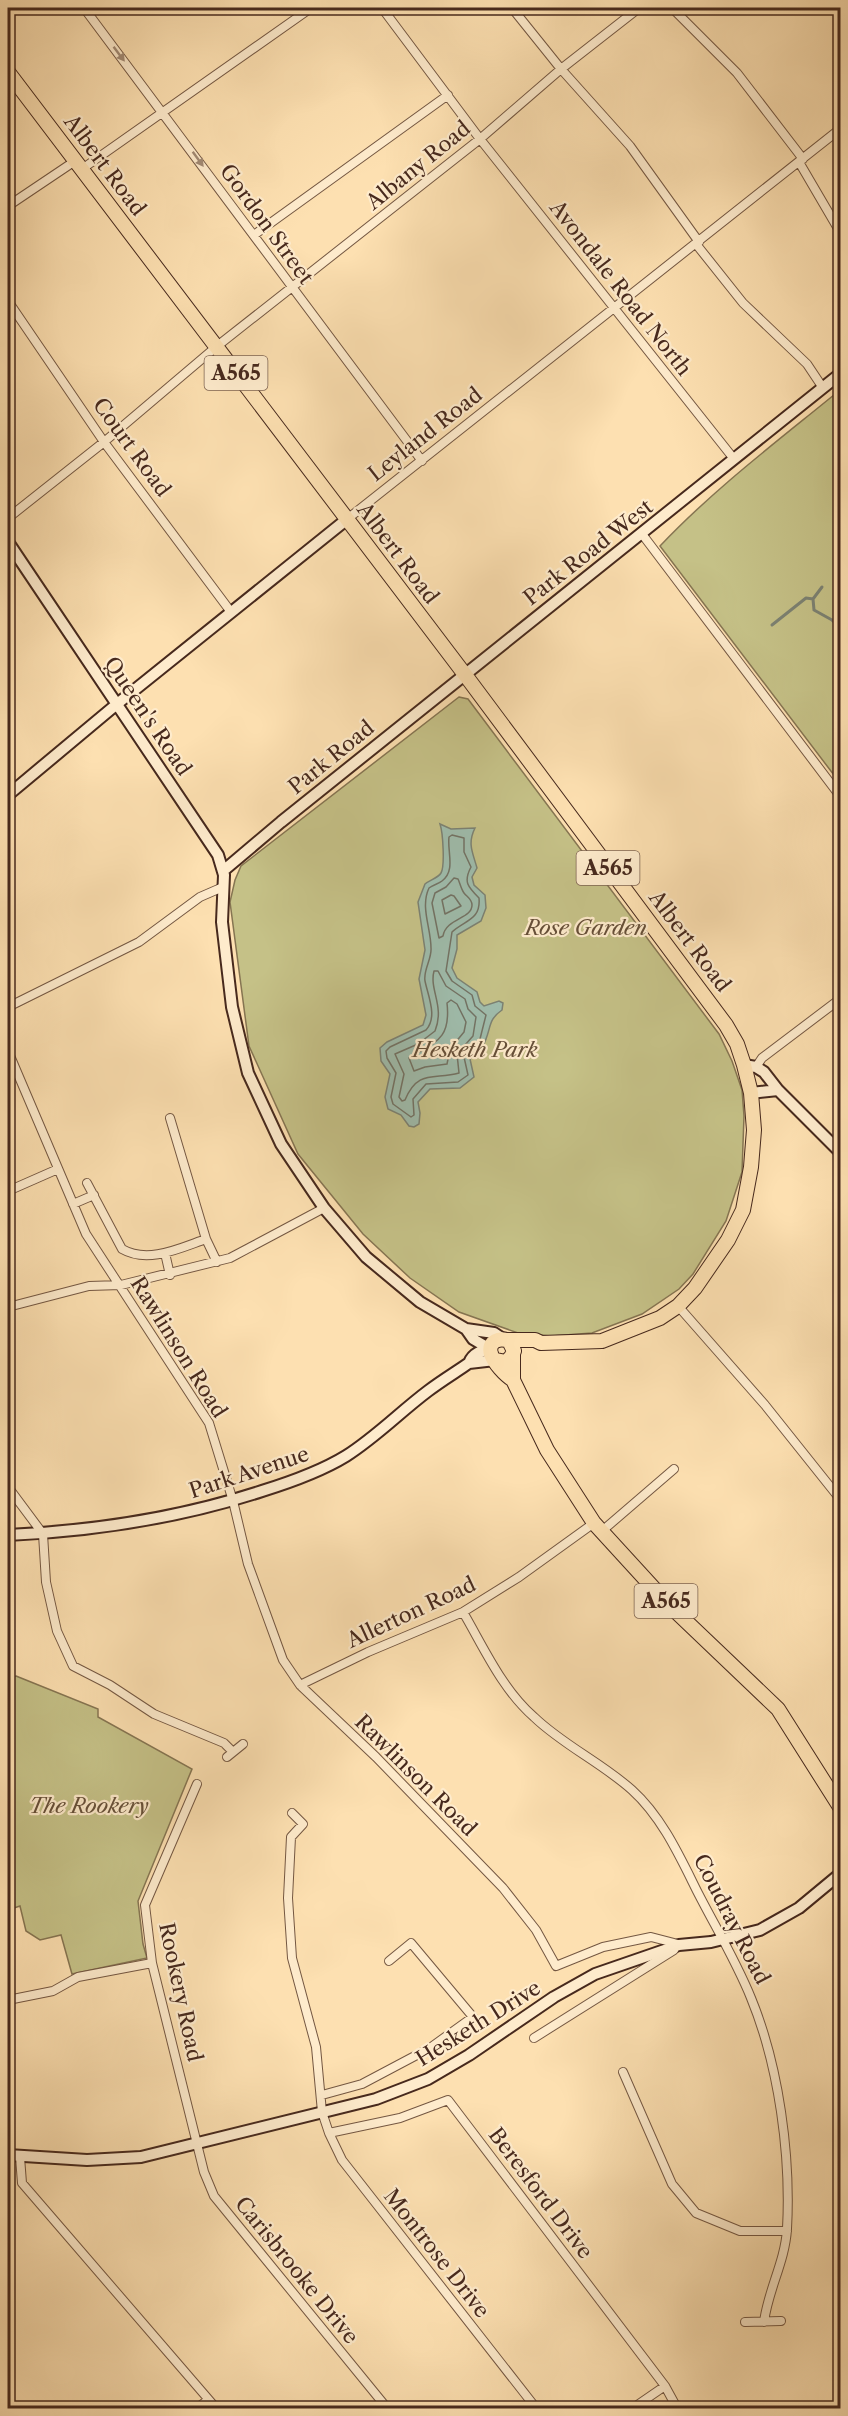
<svg xmlns="http://www.w3.org/2000/svg" width="848" height="2416" font-family="'Libre Caslon Text',serif">
  <rect width="100%" height="100%" fill="#fde0b1"/>
  <filter id="stains"><feTurbulence type="fractalNoise" baseFrequency=".00333" numOctaves="4"/><feColorMatrix values="0 0 0 0 .2 0 0 0 0 .09 0 0 0 0 .02 0 0 0 .5 -.17"/></filter>
  <radialGradient id="worn" r=".72"><stop offset=".6" stop-color="#630" stop-opacity="0"/><stop offset="1" stop-color="#630" stop-opacity=".3"/></radialGradient>
  <!-- green -->
  <path fill="#c5c187" stroke="#867552" stroke-width="1.5" d="M840 390V783L660 546C715 488 779 440 840 390Z
    M459 697 468 699 719 1034 732 1061 742 1090 744 1116 742 1172 726 1221 693 1274 679 1289 642 1314 592 1333 551 1336 518 1333 459 1312 410 1278 363 1234 298 1154 249 1046 230 902 235 880 241 866Z
    M16 1676 98 1709V1717L192 1769 138 1901 143 1944 147 1958 72 1974 61 1935 40 1940 26 1931 20 1906 8 1910V1679Z"/>
  <!-- water -->
  <path fill="#9fbdad" stroke="#7c8273" stroke-width="1.5" d="M440 824 451 829 475 828C467 844 473 853 477 868L472 877 474 885 485 895 486 908 481 921 457 935V949L452 968 457 978 477 992 480 1002 484 1006 499 1001 503 1003 502 1010C489 1019 491 1026 486 1039 484 1047 475 1053 470 1059L474 1077 460 1088 430 1089 418 1102 420 1113 419 1124 414 1127 409 1126 401 1115 388 1109 385 1097 390 1074 381 1061 380 1048 387 1042 423 1025 426 1015 419 979 425 950 418 902 425 884C430 880 438 878 441 873 445 866 443 833 440 824Z"/>
  <g fill="none" stroke-linecap="round" stroke-linejoin="round">
    <!-- shore -->
    <path stroke="#737365" stroke-width="1.5" d="M452 835 464 838V852L471 867C463 882 468 887 479 898 481 920 465 920 452 932L446 971 452 981 472 995 475 1006 486 1015 480 1039 464 1057 468 1075 458 1082 426 1084 413 1099 414 1115 411 1117 393 1104 391 1097 396 1073 387 1058 386 1051 390 1047 426 1030C438 1017 428 996 425 981 423 970 432 959 431 948 431 928 420 907 429 888 433 885 438 884 442 881 456 871 447 851 449 837Z
      M454 878 458 879C460 883 461 889 464 893 467 897 472 899 472 905 472 919 446 918 443 936L439 938 432 903 435 893 446 887Z
      M451 895 454 896 461 906 445 914 442 900Z
      M438 971 446 986 465 999 468 1009 476 1017 473 1036 457 1054 459 1073C434 1080 418 1069 405 1100L402 1101 399 1097 404 1074 395 1054 418 1044 435 1031C445 1006 429 990 434 971Z
      M451 1000 457 1004 466 1022 464 1032 450 1049 447 1064 425 1067 414 1071 409 1058C436 1042 451 1039 447 1003Z"/>
    <!-- stream -->
    <path stroke="#7c8273" stroke-width="3" d="M822 587 813 599 814 610 832 620 840 627
      M772 625 806 598 813 599"/>
    <!-- street casing -->
    <g stroke="#745742" stroke-width="10">
      <path id="street" d="M84 8 422 461
        M382 8 480 139 734 459
        M512 8 561 69 630 146 699 242
        M672 8 737 73 803 159
        M799 162 840 232
        M82 169 311 8
        M8 206 75 161
        M254 235 448 95
        M696 244 743 303 807 364 823 388
        M8 301 104 442 231 612
        M8 518 104 442 216 347 480 139 561 69 639 8
        M346 520 840 129
        M642 534 840 796
        M8 1007 139 942 200 897 223 887
        M8 1051 86 1234 209 1423 233 1501 248 1564 283 1660 300 1685 376 1757 503 1888 536 1930 556 1966 603 1947 651 1937 678 1944
        M756 1067 762 1058 840 999
        M87 1183 122 1249C148 1264 180 1248 206 1239L170 1118
        M8 1191 58 1169
        M73 1204 94 1195
        M206 1239 217 1262
        M165 1253 170 1275
        M678 1306 765 1405 840 1499
        M8 1307 89 1286 121 1285 230 1258 324 1208
        M8 1487 43 1534 46 1582 57 1631 73 1666 110 1685 154 1714 224 1743 233 1752
        M602 1531 674 1469
        M463 1612C484 1648 502 1689 534 1717 563 1745 602 1763 632 1790 662 1817 680 1857 698 1893 716 1928 736 1961 751 1998 779 2066 791 2156 787 2229 785 2262 768 2290 764 2322
        M300 1685 368 1652 463 1612 519 1577 594 1523
        M227 1757 243 1744
        M197 1784 145 1905 152 1963 204 2172 214 2196 387 2408
        M292 1813 303 1824 291 1837 288 1898 292 1958 316 2047 322 2112 329 2133 342 2160 536 2408
        M8 2000 53 1991 78 1977 152 1963
        M534 2038 674 1950
        M623 2072 672 2184 696 2213 740 2231H787
        M322 2095 362 2084 430 2048 473 2017 411 1943 389 1961
        M329 2133 400 2118 448 2100 665 2386 677 2408
        M20 2157 22 2183 216 2408
        M745 2322 781 2321
        M197 2408 208 2400
        M633 2408 665 2386"/>
    </g>
    <!-- secondary casing -->
    <g stroke="#47291d" stroke-width="14">
      <path id="secondary" d="M8 542 218 855 224 875 222 922 232 1007 248 1073 281 1144 324 1208 366 1257 420 1302 466 1329 473 1339 490 1349
        M8 795 117 704 346 520
        M223 871 281 822 840 374
        M744 1065 756 1067 764 1072 778 1090 840 1152
        M751 1093 778 1090
        M466 1329 494 1333 503 1339
        M469 1363 495 1360
        M8 1535C94 1531 180 1518 262 1491 291 1482 320 1472 346 1456 376 1437 400 1412 428 1391 441 1381 456 1372 469 1363 473 1353 481 1351 490 1349
        M8 2155 87 2160 141 2157 376 2099 428 2079 469 2055 554 1997 595 1974 679 1945 711 1942 760 1930 799 1908 840 1874"/>
    </g>
    <!-- highway casing -->
    <g stroke="#47291d" stroke-width="16">
      <path id="highway" d="M8 72 466 676 726 1025 737 1044 744 1065 751 1093 754 1130 751 1167 743 1210 728 1240 695 1288 678 1306 660 1318 602 1341 541 1343 535 1340H506
        M513 1355V1380L547 1450 594 1523 669 1605 778 1709 840 1807
        M496 1360 506 1362 511 1357 514 1351 509 1341C500 1337 487 1341 491 1354 494 1363 505 1375 513 1380"/>
    </g>
    <!-- street -->
    <use href="#street" stroke="#feebcc" stroke-width="8"/>
    <!-- secondary -->
    <use href="#secondary" stroke="#feebcc" stroke-width="10"/>
    <!-- highway -->
    <use href="#highway" stroke="#fde0b1" stroke-width="14"/>
  </g>
  <!-- one-way arrows -->
  <defs><path id="oneway-solid" d="M-6-.8H1V-3.2L6.5 0L1 3.2V.8H-6Z" transform="scale(1.5)"/></defs>
  <g fill="#a28a74">
    <use href="#oneway-solid" transform="translate(119 54) rotate(53)"/>
    <use href="#oneway-solid" transform="translate(198 159) rotate(54)"/>
  </g>
  <g text-anchor="middle" dominant-baseline="central" stroke-width="4.5" stroke-linejoin="round" paint-order="stroke">
    <!-- shield labels -->
    <g fill="#feebcc" stroke="#7e6352" stroke-width="1.5">
      <rect x="204.5" y="356" width="63" height="34" rx="4.5"/>
      <rect x="576.5" y="851" width="63" height="34" rx="4.5"/>
      <rect x="634.5" y="1584" width="63" height="34" rx="4.5"/>
    </g>
    <g font-size="20" font-weight="bold" fill="#47291d">
      <text x="236" y="373">A565</text>
      <text x="608" y="868">A565</text>
      <text x="666" y="1601">A565</text>
    </g>
    <!-- street labels -->
    <g font-size="21" fill="#47291d" stroke="#feebcc">
      <text transform="translate(105 165) rotate(53)">Albert Road</text>
      <text transform="translate(418 165) rotate(-39)">Albany Road</text>
      <text transform="translate(267 224) rotate(54)">Gordon Street</text>
      <text transform="translate(621 288) rotate(52)">Avondale Road North</text>
      <text transform="translate(425 434) rotate(-38)">Leyland Road</text>
      <text transform="translate(132 447) rotate(54)">Court Road</text>
      <text transform="translate(588 552) rotate(-38)">Park Road West</text>
      <text transform="translate(398 553) rotate(53)">Albert Road</text>
      <text transform="translate(148 716) rotate(56)">Queen's Road</text>
      <text transform="translate(331 757) rotate(-39)">Park Road</text>
      <text transform="translate(690 941) rotate(53)">Albert Road</text>
      <text transform="translate(179 1347) rotate(58)">Rawlinson Road</text>
      <text transform="translate(249 1472) rotate(-18)">Park Avenue</text>
      <text transform="translate(411 1612) rotate(-25)">Allerton Road</text>
      <text transform="translate(416 1775) rotate(45)">Rawlinson Road</text>
      <text transform="translate(732 1919) rotate(63)">Coudray Road</text>
      <text transform="translate(181 1992) rotate(78)">Rookery Road</text>
      <text transform="translate(478 2023) rotate(-32)">Hesketh Drive</text>
      <text transform="translate(541 2193) rotate(53)">Beresford Drive</text>
      <text transform="translate(437 2253) rotate(52)">Montrose Drive</text>
      <text transform="translate(297 2270) rotate(51)">Carisbrooke Drive</text>
    </g>
    <!-- park labels -->
    <g font-size="21" font-style="italic" fill="#664f38" stroke="#feebcc">
      <text x="586" y="927">Rose Garden</text>
      <text x="475" y="1049">Hesketh Park</text>
      <text x="89" y="1805">The Rookery</text>
    </g>
  </g>
  <!-- margin -->
  <rect width="848" height="2416" fill="none" stroke="#fde0b1" stroke-width="30"/>
  <rect x="9" y="9" width="830" height="2398" fill="none" stroke="#47291d" stroke-width="3"/>
  <rect x="15" y="15" width="818" height="2386" fill="none" stroke="#47291d" stroke-width="1.5"/>
  <rect width="100%" height="100%" filter="url(#stains)"/>
  <rect width="100%" height="100%" fill="url(#worn)"/>
</svg>
